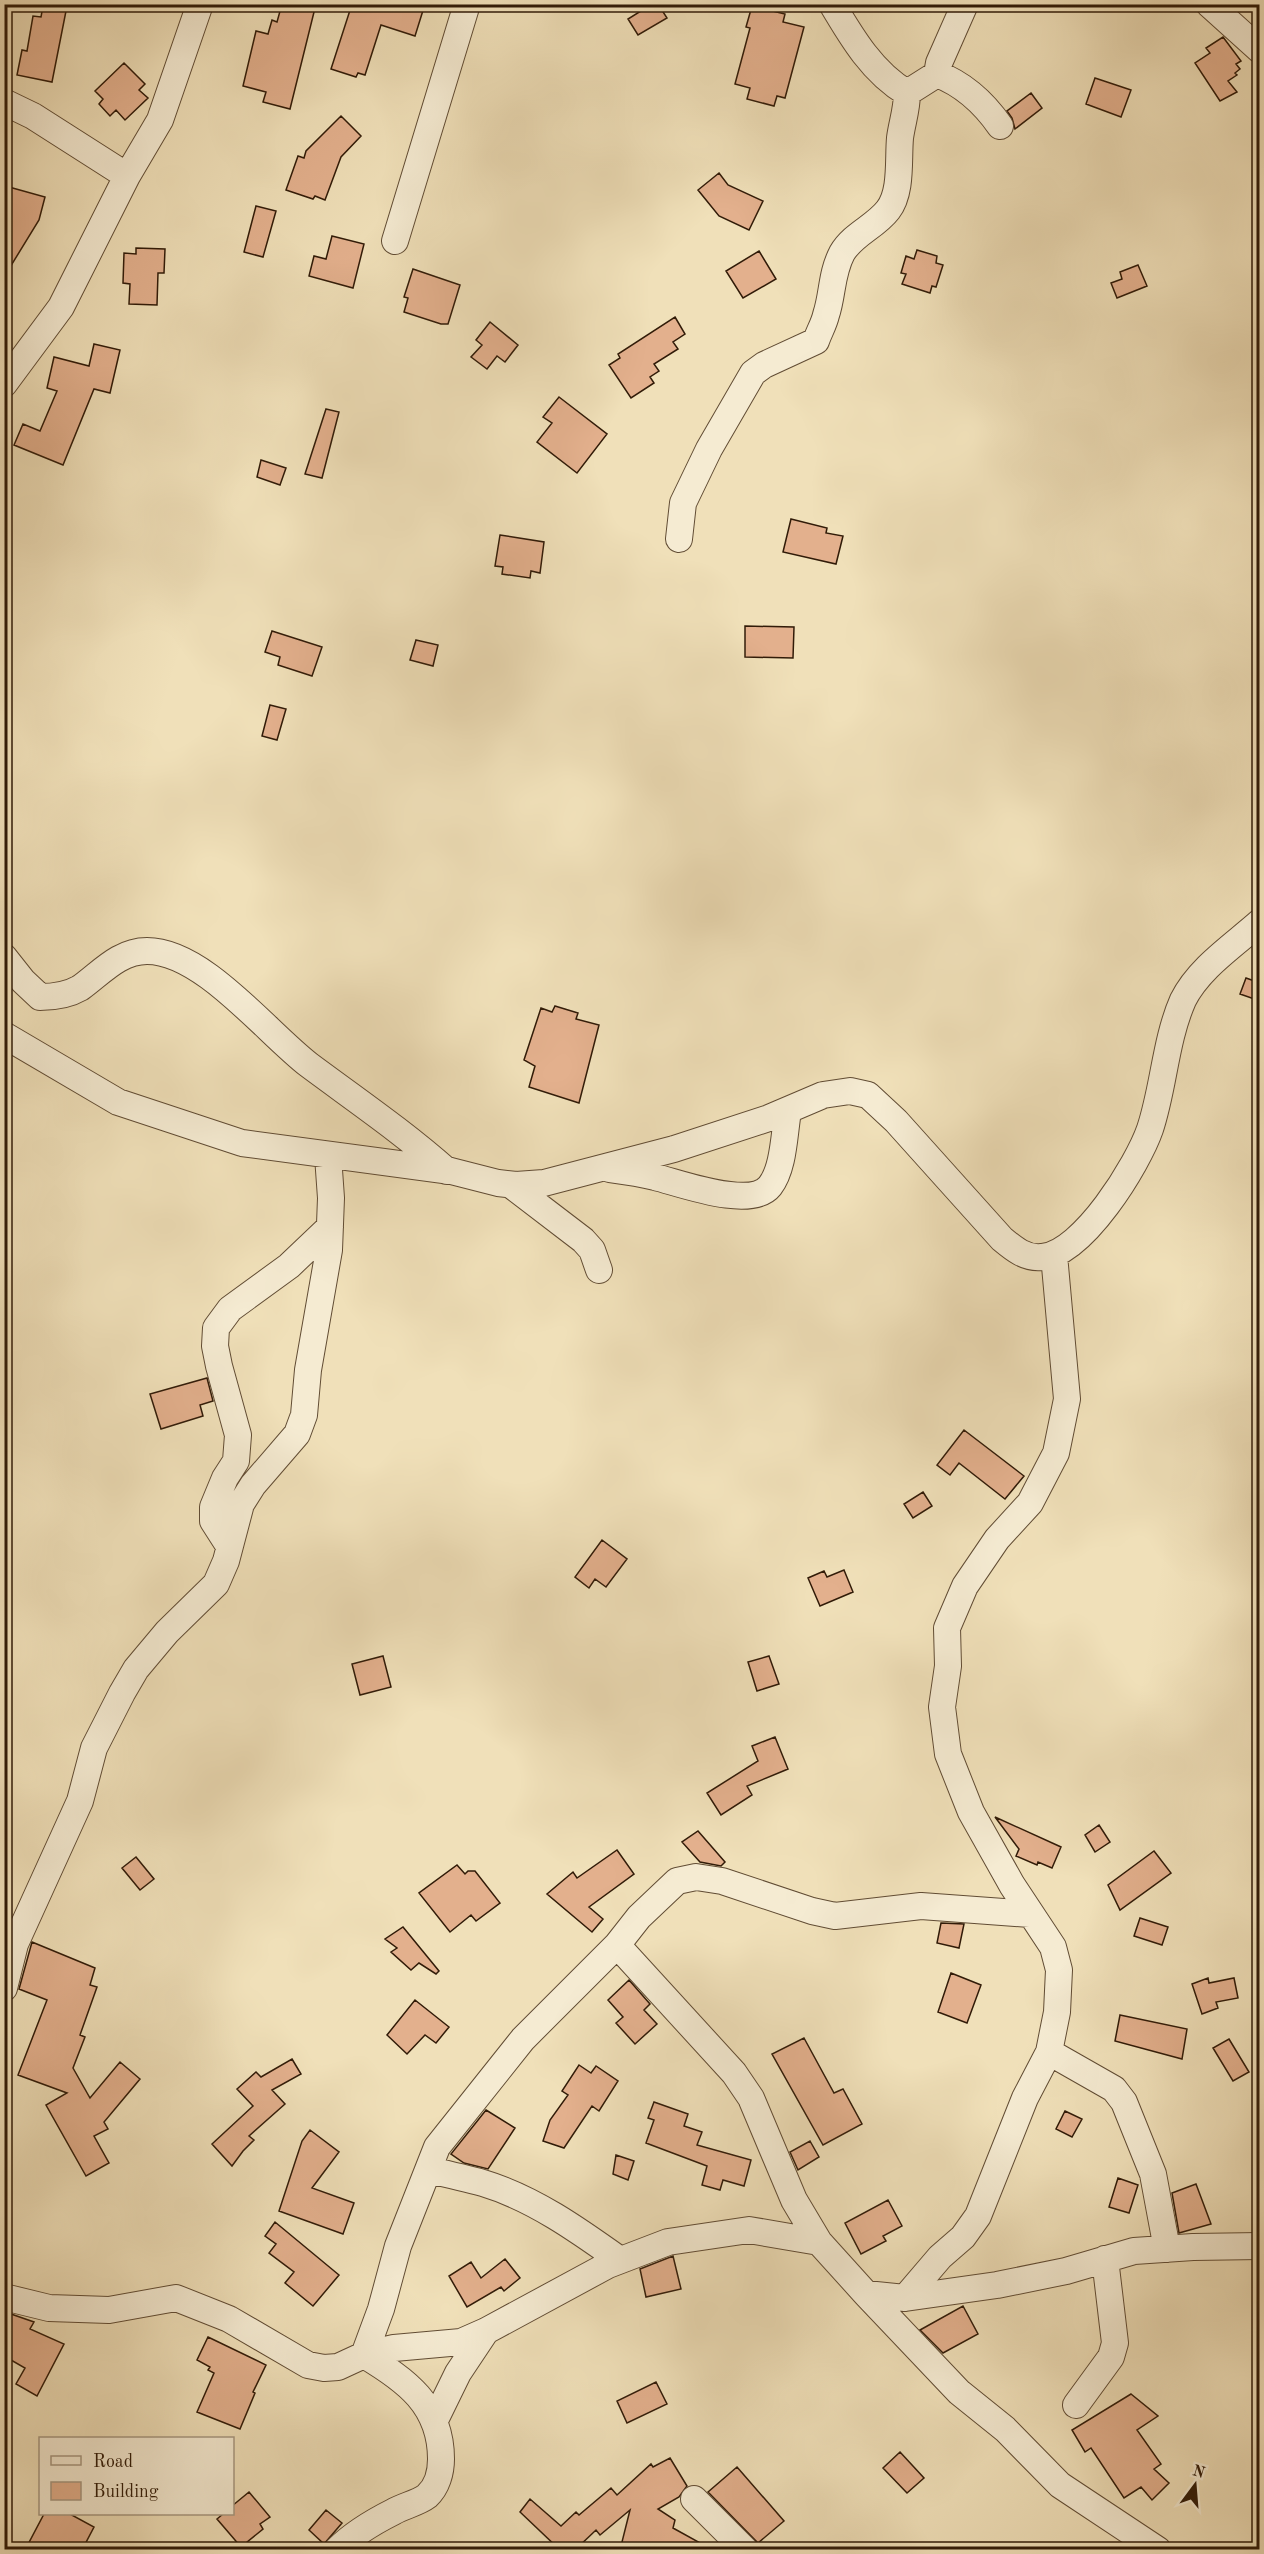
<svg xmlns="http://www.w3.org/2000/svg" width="1264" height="2554" font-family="'Old Standard TT',serif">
  <rect width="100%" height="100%" fill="#f0e0b9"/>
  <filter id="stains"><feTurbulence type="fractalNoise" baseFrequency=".00333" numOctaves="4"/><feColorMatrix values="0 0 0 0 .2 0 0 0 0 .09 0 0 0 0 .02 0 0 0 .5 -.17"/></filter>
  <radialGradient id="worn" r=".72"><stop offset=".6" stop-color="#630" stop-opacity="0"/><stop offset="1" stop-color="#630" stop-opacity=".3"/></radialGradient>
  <!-- building -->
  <path fill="#e3b08d" stroke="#311b08" stroke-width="1.5" d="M282 4H316L290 109 263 102 266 92 243 86 256 31 268 34 272 20 277 22Z
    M352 4H425L415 36 381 25 365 75 358 73 356 77 331 69Z
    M652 4H658L667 18 638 35 628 19Z
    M43 6 66 11 52 82 17 75 22 50 27 51 33 16 41 17Z
    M752 6 785 14 783 22 804 27 785 98 777 96 774 106 747 99 750 88 735 84 750 28 746 27Z
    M1223 37 1241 61 1236 64 1240 69 1235 73 1237 75 1228 81 1237 92 1220 101 1195 63 1210 53 1206 48Z
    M124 63 145 84 139 90 148 98 125 120 116 110 110 116 99 104 103 99 95 91Z
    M1095 78 1131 90 1121 117 1086 104Z
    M1031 93 1042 108 1015 129 1012 118 1007 111Z
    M341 116 361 136 341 157 325 200 315 196 313 199 286 190 298 156 304 158 306 151Z
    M719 173 728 185 763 201 749 230 719 216 698 190Z
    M9 187 45 197 39 220 4 277V205Z
    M256 206 276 211 263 257 244 252Z
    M332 236 364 244 353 288 309 276 314 256 326 259Z
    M136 248 165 249 164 273H158L157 305 129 304 130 284 123 283 124 253 136 254Z
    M917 250 937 256 936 263 943 265 936 287 932 286 930 293 902 284 906 274 901 273 906 256 914 259Z
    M759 251 776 279 743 298 726 271Z
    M1138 265 1147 286 1117 298 1111 283 1122 279 1120 272Z
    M413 269 460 285 448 324H441L404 312 408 298 404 297Z
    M675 317 685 334 673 342 678 349 654 364 659 371 650 377 654 383 631 398 609 365 620 358 618 354Z
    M490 322 518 345 505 362 497 356 487 369 471 357 482 345 476 340Z
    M94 344 120 350 110 393 94 389 63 465 14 445 23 424 40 431 57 391 47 388 54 357 89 366Z
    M559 397 607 434 577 473 537 442 552 423 543 417Z
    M326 409 339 412 322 478 305 474Z
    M261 460 286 468 280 485 257 477Z
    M791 519 827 528 826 533 843 536 836 564 783 552Z
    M500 535 544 542 540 573 531 571 530 578 502 574 503 567 495 566Z
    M745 626 794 627 793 658 745 657Z
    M272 631 322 647 312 676 278 665 280 657 265 652Z
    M416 640 438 645 433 666 410 660Z
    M270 705 286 709 277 740 262 736Z
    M1246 978 1260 983V1001L1240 994Z
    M555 1006 578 1013 576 1019 599 1025 579 1103 529 1087 535 1066 524 1060 541 1008 552 1012Z
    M207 1378 213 1401 200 1405 203 1416 161 1429 150 1394Z
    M964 1430 1024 1476 1005 1499 959 1463 950 1475 937 1465Z
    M923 1492 932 1506 913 1518 904 1504Z
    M602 1540 627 1559 606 1587 595 1579 589 1588 575 1577Z
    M844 1570 853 1592 820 1606 808 1578 824 1571 827 1577Z
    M383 1656 391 1687 360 1695 352 1664Z
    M769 1656 779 1684 757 1691 748 1662Z
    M775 1737 788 1769 747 1786 752 1795 721 1815 707 1793 758 1761 752 1746Z
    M995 1817 1061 1847 1052 1868 1038 1862 1037 1865 1016 1856 1019 1849Z
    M1099 1825 1110 1842 1095 1852 1085 1835Z
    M698 1831 725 1862 721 1866 700 1862 682 1842Z
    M617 1850 634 1874 589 1907 603 1919 592 1932 547 1894 573 1872 577 1878Z
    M1154 1851 1171 1873 1120 1910 1108 1885Z
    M136 1857 154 1879 140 1890 122 1868Z
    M457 1865 465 1874 468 1871H475L500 1903 476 1921 471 1915 450 1932 419 1893Z
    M1140 1918 1168 1927 1162 1945 1134 1936Z
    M941 1923 964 1924 959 1948 937 1943Z
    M403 1927 439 1971 436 1974 419 1963 411 1970 391 1952 397 1948 385 1939Z
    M32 1942 95 1968 90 1985 97 1987 80 2035 85 2037 73 2068 90 2098 120 2062 140 2079 104 2122 108 2129 94 2136 109 2163 86 2176 46 2105 67 2093 18 2075 47 2000 19 1989Z
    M951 1973 981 1985 967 2023 938 2012Z
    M1208 1978 1209 1983 1234 1978 1238 1998 1216 2002 1218 2008 1202 2014 1192 1984Z
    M629 1980 650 2004 644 2010 657 2024 635 2044 616 2023 623 2017 608 2000Z
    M415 2000 449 2027 436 2043 425 2035 407 2054 387 2035Z
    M1120 2015 1187 2029 1182 2059 1115 2041Z
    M804 2038 834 2093 843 2089 862 2124 823 2145 772 2054Z
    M1229 2039 1249 2072 1233 2081 1213 2048Z
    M292 2059 301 2074 272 2090 285 2104 249 2136 254 2140 243 2151 232 2166 212 2144 253 2106 237 2089 256 2072 261 2077Z
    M579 2065 591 2073 596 2066 618 2081 599 2111 592 2106 564 2148 543 2141 550 2120 568 2095 562 2091Z
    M654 2102 688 2114 684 2126 702 2132 697 2145 751 2160 744 2186 723 2180 720 2190 702 2185 707 2166 646 2143 654 2120 648 2118Z
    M486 2110 515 2128 488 2169 464 2163 451 2154Z
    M1065 2111 1082 2119 1072 2137 1056 2129Z
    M310 2130 339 2152 312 2188 354 2203 343 2234 279 2211 302 2141Z
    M810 2141 819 2157 798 2170 790 2152Z
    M616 2155 634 2161 628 2180 613 2174Z
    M1118 2178 1138 2185 1129 2213 1109 2207Z
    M1196 2184 1211 2224 1179 2233 1172 2193Z
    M888 2200 902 2226 883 2236 886 2241 861 2254 845 2223Z
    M275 2222 339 2275 313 2306 285 2283 294 2272 269 2253 276 2244 265 2236Z
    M673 2256 681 2289 646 2297 640 2269Z
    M505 2259 520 2278 504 2291 501 2287 467 2307 449 2276 471 2262 481 2278Z
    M963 2306 978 2334 943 2353 920 2330Z
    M11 2314 34 2322 30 2329 64 2344 37 2396 16 2384 25 2368 4 2356V2327Z
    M208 2337 266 2365 253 2392 255 2393 240 2429 197 2412 214 2373 208 2370 210 2367 197 2360Z
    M656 2382 667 2404 627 2423 617 2401Z
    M1131 2394 1158 2416 1137 2430 1161 2464 1154 2469 1169 2483 1152 2500 1141 2487 1124 2498 1091 2448 1085 2452 1072 2430Z
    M900 2452 924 2478 907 2493 883 2468Z
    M670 2458 687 2486 679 2497 658 2509 675 2520 673 2528 711 2549 717 2543 723 2550H620L630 2510 600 2535 596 2530 575 2550H560L520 2512 530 2499 561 2526 576 2512 579 2515 611 2488 617 2495 651 2464 653 2467Z
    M737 2467 784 2521 758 2543 708 2492Z
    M249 2492 270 2517 260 2524 263 2529 241 2547 217 2519 223 2514H232V2506Z
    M326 2510 342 2523 324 2544 309 2530Z
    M44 2514H70L94 2527 82 2550H25Z"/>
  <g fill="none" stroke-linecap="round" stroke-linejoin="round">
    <!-- minor casing -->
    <g stroke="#614c34" stroke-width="28">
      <path id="minor" d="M832 4C852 38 873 73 907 93L937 74 939 63 965 4
        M1209 4 1260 50
        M937 74C963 84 984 103 1000 126
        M4 102 33 116 127 176
        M395 241 467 4
        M4 384 61 307 127 176 160 120 200 4
        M679 539 683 503 709 449 753 373 764 365 816 341C819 332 824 324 826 315 833 294 831 274 842 253 853 234 875 227 888 210 902 192 898 160 900 138 902 123 907 109 907 93
        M4 957 23 981 40 997C54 997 68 995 80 988 101 973 119 951 147 951 203 951 266 1032 309 1065 356 1100 403 1132 447 1171
        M4 1035 118 1102 242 1143 451 1171 498 1183 516 1185 544 1183 674 1149 769 1118 823 1095 850 1091 868 1095 896 1121 1002 1239C1014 1249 1026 1259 1042 1257 1083 1254 1138 1164 1150 1129 1164 1087 1165 1041 1183 1000 1199 968 1233 946 1260 922
        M610 1169C625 1171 640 1173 655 1177 680 1183 751 1210 770 1186 784 1168 784 1134 788 1111
        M511 1185 583 1240 592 1250 599 1270
        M229 1546 213 1521V1507L225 1478 236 1461 238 1435 219 1366 215 1346 216 1328 230 1309 289 1266 330 1227
        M617 1945 734 2073 751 2098 794 2200 819 2242 866 2294 905 2298 997 2285 1066 2271 1134 2251 1193 2247 1260 2246
        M4 1988 15 1944 80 1801 94 1748 122 1693 136 1669 167 1632 216 1584 226 1561 241 1504 253 1485 297 1434 304 1415 308 1370 329 1250 331 1198 328 1156
        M1049 2052 1114 2089 1124 2102 1153 2174 1167 2249
        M429 2170C447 2174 465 2178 483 2183 533 2198 578 2230 620 2260
        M866 2294 959 2392 1005 2429 1060 2485 1158 2550
        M4 2297 49 2308 109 2310 176 2298 229 2319 308 2365 324 2368 338 2367 364 2355 394 2348 461 2342 486 2331 608 2265 668 2242 749 2230 819 2242
        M905 2298 940 2257 963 2237 978 2216 1025 2098 1049 2052 1057 2012 1059 1970 1053 1947 1012 1885 971 1812 948 1754 942 1707 948 1666 947 1628 965 1586 997 1539 1030 1503 1056 1453 1067 1399 1054 1255
        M1076 2405 1111 2357 1115 2343 1105 2259
        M435 2420 458 2373 486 2331
        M694 2499 745 2550
        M337 2550C353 2534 373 2522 393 2512 403 2506 418 2503 427 2496 437 2487 441 2472 441 2459 441 2405 406 2380 364 2355L381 2309 398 2246 437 2147 523 2039 617 1945 639 1917 677 1881 696 1877 722 1881 812 1911 835 1916 921 1906 1030 1914"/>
    </g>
    <!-- minor -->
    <use href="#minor" stroke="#f5ebd2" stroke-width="26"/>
  </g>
  <!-- margin -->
  <rect width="1264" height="2554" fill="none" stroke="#f0e0b9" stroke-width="24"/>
  <rect x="6" y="6" width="1252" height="2542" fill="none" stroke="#311b08" stroke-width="3"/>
  <rect x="12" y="12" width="1240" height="2530" fill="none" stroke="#311b08" stroke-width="1.5"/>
  <!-- legend -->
  <rect x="39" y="2437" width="195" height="78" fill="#f5ebd2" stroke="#a79881" stroke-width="1.5"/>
  <rect x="51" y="2456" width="30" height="9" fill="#f5ebd2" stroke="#a79881" stroke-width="1.5"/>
  <text x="93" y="2467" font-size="18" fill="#311b08">Road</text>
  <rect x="51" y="2482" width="30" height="18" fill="#e3b08d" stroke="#a79881" stroke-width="1.5"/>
  <text x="93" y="2497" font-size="18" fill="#311b08">Building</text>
  <!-- north arrow -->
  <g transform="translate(1195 2485) rotate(16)" stroke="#f5ebd2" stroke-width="4.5" paint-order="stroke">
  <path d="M0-4.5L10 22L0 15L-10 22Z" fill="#311b08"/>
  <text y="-9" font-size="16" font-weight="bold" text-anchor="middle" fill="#311b08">N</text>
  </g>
  <rect width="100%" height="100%" filter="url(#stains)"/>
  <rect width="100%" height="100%" fill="url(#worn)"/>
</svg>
